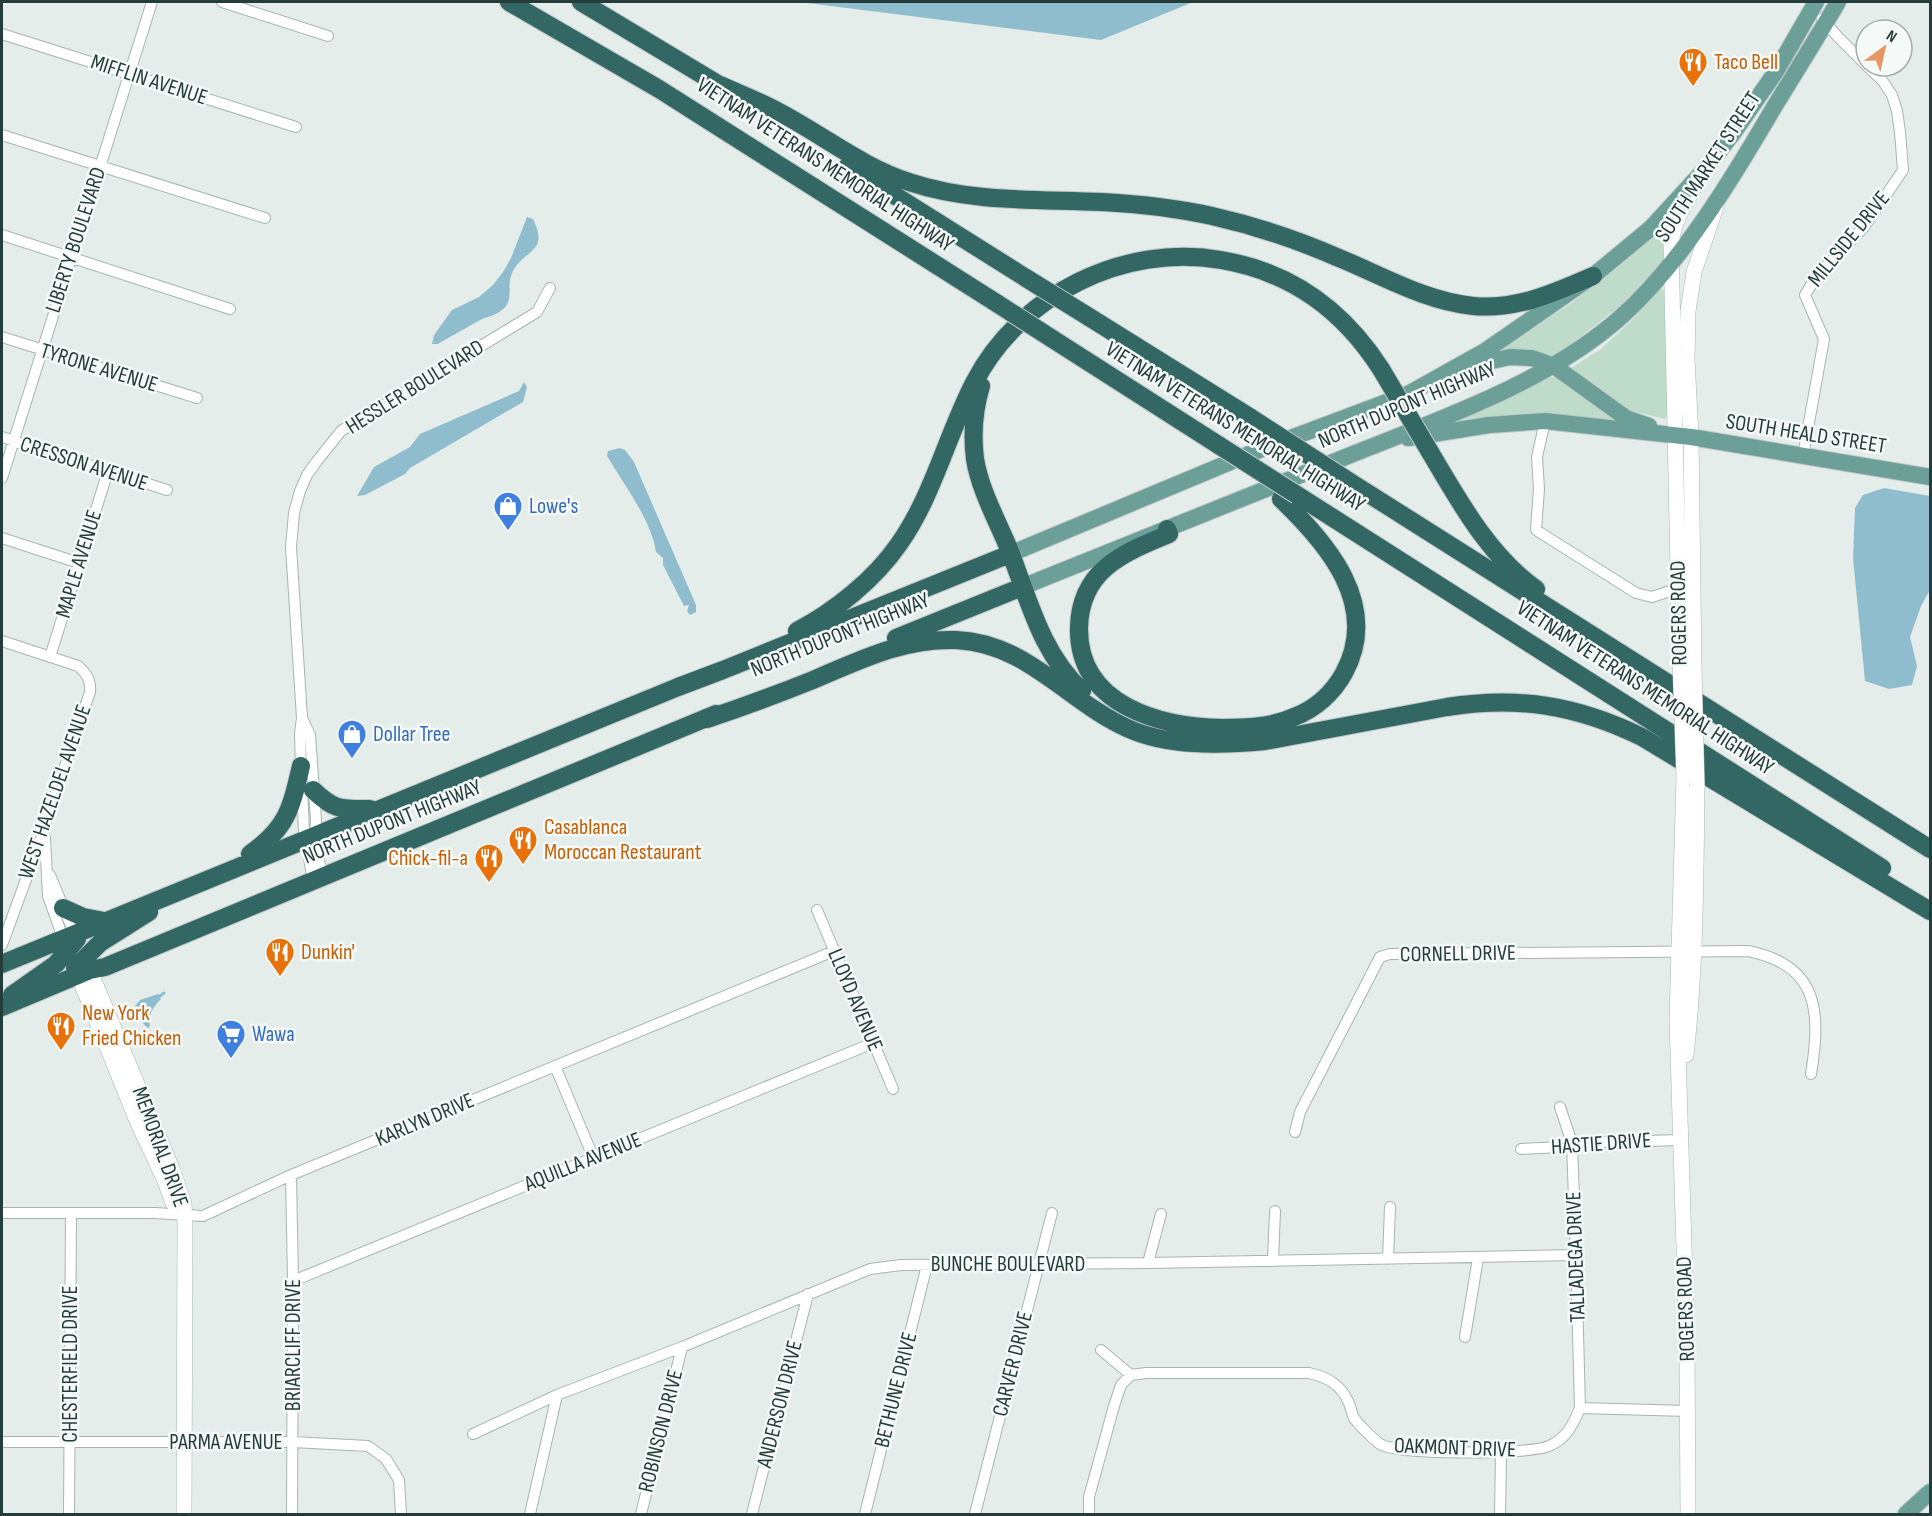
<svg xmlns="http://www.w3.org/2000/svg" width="1932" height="1516" font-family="'Sofia Sans Condensed',sans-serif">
  <rect width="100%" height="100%" fill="#e4edea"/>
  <!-- green -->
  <path fill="#bfdcca" d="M1666 226 1664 261 1620 306 1575 341 1549 358 1496 353 1573 302 1623 263Z
    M1660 289 1664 290 1666 297 1668 414 1665 419 1628 410 1619 405 1571 368 1601 349 1630 322Z
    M1557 377 1616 418 1615 423 1540 413 1453 420 1545 378Z"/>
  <!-- water -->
  <path fill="#90bdce" d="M799 2H1193L1101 40Z
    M527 217 533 219C551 255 520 249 511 276 507 287 514 301 502 310 496 315 490 316 482 319 467 327 452 336 438 344H432L434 335 452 310 479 297 493 285 503 272 511 258Z
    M524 382 527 387 523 402 410 468 405 474 365 495 357 496 374 467 410 447 420 434 519 391Z
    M620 448 625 450 634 462 696 605V612L690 615 687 611 689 605 684 606 663 565V558L656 552C651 519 624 485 607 456L608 451Z
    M1884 488 1930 496V590L1921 606 1910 637 1917 666 1912 685 1889 689 1865 681 1853 558 1855 508 1863 495Z
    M158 994 161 999C153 1007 148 1015 150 1026L148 1028C142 1024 136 1013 135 1006L140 1000Z"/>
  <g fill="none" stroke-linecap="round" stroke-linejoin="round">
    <!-- stream -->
    <path stroke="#90bdce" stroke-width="3" d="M160 996 164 993"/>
    <!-- street casing -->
    <g stroke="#a7b5b2" stroke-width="12">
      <path id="street" d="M222 2 328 36
        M1822 19 1838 37 1866 65
        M2 34 296 127
        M2 135 265 218
        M2 235 230 309
        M2 337 197 398
        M1545 421 1537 457 1539 489 1536 530 1636 593 1652 597 1679 588
        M2 437 167 490
        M1803 456 1824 339 1805 295 1816 277 1865 226 1903 170 1900 132 1897 111 1892 95 1882 80 1867 66
        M2 478 152 2
        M2 538 79 563
        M2 641 78 666C87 674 91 680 90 692L36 852 2 945
        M50 657 108 471
        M302 718 310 735 316 820 315 835 319 862 324 876
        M301 771 300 733 302 718 291 547 294 513 300 491 307 475 317 461 341 431 537 312 550 288
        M302 787 304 832 313 880
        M45 838 48 896 63 938
        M50 875 74 933
        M817 910 893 1089
        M555 1066 594 1159
        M1560 1107 1572 1143 1576 1255 1580 1408
        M1295 1132 1300 1112 1380 957 1390 954 1748 951C1819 965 1821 1012 1811 1074
        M1521 1149 1562 1147 1572 1143 1681 1140
        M291 1175 293 1281 292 1514
        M2 1213H155L203 1216 291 1175 834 951
        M1388 1259 1390 1207
        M1273 1261 1275 1211
        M1148 1263 1161 1214
        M293 1281 873 1043
        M1465 1337 1478 1258
        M1101 1350 1131 1375 1146 1373H1309C1327 1377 1340 1384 1348 1401 1351 1406 1351 1413 1354 1418 1359 1425 1374 1440 1380 1444 1397 1455 1528 1455 1549 1446 1566 1439 1573 1425 1580 1408L1689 1411
        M473 1434 557 1395 682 1347 870 1269 901 1265 1148 1263 1576 1255
        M2 1442H293L368 1446 386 1459 399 1480 401 1514
        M69 1514 71 1214
        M530 1514 557 1395
        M641 1514 682 1347
        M752 1514 808 1294
        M865 1514 927 1265
        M975 1514 1052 1213
        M1089 1514V1497L1114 1406 1121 1385 1131 1375
        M1500 1514 1501 1453"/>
    </g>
    <!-- secondary casing -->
    <g stroke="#a3b8b3" stroke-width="16">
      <path id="secondary" d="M1680 660 1671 243C1674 222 1684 205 1695 186
        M1694 668 1691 437 1687 359 1688 311 1694 272 1716 207
        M1684 778 1677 1019 1687 1345 1688 1514
        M86 961 173 1171 184 1203 185 1225 184 1514
        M74 965 137 1121 165 1181 173 1203
        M1686 1055C1696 966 1696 876 1697 786"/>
    </g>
    <!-- primary casing -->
    <g stroke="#c2c9c8" stroke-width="18">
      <path id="primary" d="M1471 368 1487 362 1510 357 1532 358 1554 366 1626 418 1649 426
        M1408 438 1489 425 1545 421 1691 437 1930 477
        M1010 554 1259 450 1408 394 1485 351 1540 313 1593 276 1651 228 1706 168 1734 132 1775 73 1816 2
        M1022 587C1131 543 1239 500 1348 456 1440 419 1547 383 1622 316 1682 262 1732 179 1773 109 1795 73 1817 38 1838 2
        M1906 1514 1930 1492"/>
    </g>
    <!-- highway casing -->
    <g stroke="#c2c9c8" stroke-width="20">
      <path id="highway" d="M509 2 659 89 998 304
        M581 2 731 92
        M720 85C740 94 761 102 779 112 823 135 862 167 909 182 972 203 1037 199 1102 202 1139 204 1176 208 1212 216 1256 226 1298 240 1339 258 1383 276 1425 301 1473 306 1517 310 1554 293 1593 276
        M848 166 1026 278
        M1089 317 1251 418
        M1051 338 1220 446
        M981 386C974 409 972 435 975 459 980 490 997 520 1009 549 1029 600 1041 653 1082 691
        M1430 452C1459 501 1489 556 1536 589
        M1350 482 1930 849
        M1297 495 1882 868
        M1167 529 1169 534C1123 553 1080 570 1079 628 1078 706 1161 727 1223 728 1247 728 1272 727 1294 717 1315 709 1333 693 1344 673 1381 605 1327 543 1281 499
        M797 631C834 612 875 579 899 544 933 496 947 435 974 383 1019 295 1124 243 1221 260 1292 272 1343 310 1381 369
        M896 638 1022 587
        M707 719C743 707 778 694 813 680 860 660 904 638 956 640 1027 643 1066 700 1127 728 1168 747 1221 745 1265 741L1447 707C1519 696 1576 705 1642 737L1930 911
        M313 790C335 811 341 809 370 809
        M250 854C287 828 291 809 301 766
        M63 908 83 917 104 921
        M2 964 678 687 723 670 1010 554
        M75 968 100 943 149 912
        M12 995 56 964 77 939
        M2 1007 90 970 105 967 716 714"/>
    </g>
    <!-- street -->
    <use href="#street" stroke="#fff" stroke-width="10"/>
    <!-- secondary -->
    <use href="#secondary" stroke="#fff" stroke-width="15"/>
    <!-- primary -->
    <use href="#primary" stroke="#6c9f98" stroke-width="16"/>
    <!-- highway -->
    <use href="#highway" stroke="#326763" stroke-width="18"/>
    <!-- secondary-bridge casing -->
    <g stroke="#a3b8b3" stroke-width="16" stroke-linecap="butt">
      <path id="secondary-bridge" d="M1680 660 1684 778
        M1694 668 1697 786"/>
    </g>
    <!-- highway-bridge casing -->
    <g stroke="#c2c9c8" stroke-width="20" stroke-linecap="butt">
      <path id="highway-bridge" d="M1026 278 1089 317
        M998 304 1051 338
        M1381 369 1430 452
        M1251 418 1350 482
        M1220 446 1297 495"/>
    </g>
    <!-- secondary-bridge -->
    <use href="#secondary-bridge" stroke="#fff" stroke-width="15"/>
    <!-- highway-bridge -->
    <use href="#highway-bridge" stroke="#326763" stroke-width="18"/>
  </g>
  <!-- icons -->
  <defs>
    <g id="restaurant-pin" transform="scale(1.5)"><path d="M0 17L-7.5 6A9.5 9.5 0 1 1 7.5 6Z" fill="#e8710a" stroke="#f5f9f7"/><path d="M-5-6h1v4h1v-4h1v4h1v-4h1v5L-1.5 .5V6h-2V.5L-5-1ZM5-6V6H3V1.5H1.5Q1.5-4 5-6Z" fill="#fff"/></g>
    <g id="shop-pin" transform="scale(1.5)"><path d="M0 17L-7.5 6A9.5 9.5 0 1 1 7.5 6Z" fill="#3f7fe0" stroke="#f5f9f7"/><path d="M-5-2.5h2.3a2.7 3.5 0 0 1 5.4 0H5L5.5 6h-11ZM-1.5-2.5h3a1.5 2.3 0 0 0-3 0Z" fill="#fff"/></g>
    <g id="supermarket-pin" transform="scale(1.5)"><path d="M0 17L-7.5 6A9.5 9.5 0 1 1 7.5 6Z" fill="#3f7fe0" stroke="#f5f9f7"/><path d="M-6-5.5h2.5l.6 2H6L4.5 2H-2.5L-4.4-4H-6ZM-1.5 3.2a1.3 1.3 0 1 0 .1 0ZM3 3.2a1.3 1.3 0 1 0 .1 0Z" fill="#fff"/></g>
  </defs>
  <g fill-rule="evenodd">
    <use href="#restaurant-pin" x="1693" y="62"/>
    <use href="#shop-pin" x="508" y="506"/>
    <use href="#shop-pin" x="352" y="734"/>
    <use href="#restaurant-pin" x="523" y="840"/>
    <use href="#restaurant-pin" x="489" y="858"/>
    <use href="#restaurant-pin" x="280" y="952"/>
    <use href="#restaurant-pin" x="61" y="1026"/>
    <use href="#supermarket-pin" x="231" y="1034"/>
  </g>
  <g text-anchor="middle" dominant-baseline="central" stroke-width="5" stroke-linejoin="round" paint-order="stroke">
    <!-- food labels -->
    <g font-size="22" fill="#c56008" stroke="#f5f9f7" text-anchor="start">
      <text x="1714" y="62">Taco Bell</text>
      <text x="544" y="827">Casablanca<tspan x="544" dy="25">Moroccan Restaurant</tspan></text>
      <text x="468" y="858" text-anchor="end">Chick-fil-a</text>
      <text x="301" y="952">Dunkin'</text>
      <text x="82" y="1013">New York<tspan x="82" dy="25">Fried Chicken</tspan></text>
    </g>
    <!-- street labels -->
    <g font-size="22" fill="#253d3a" stroke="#f5f9f7">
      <text transform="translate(149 80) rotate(18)">MIFFLIN AVENUE</text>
      <text transform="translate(825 165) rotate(33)">VIETNAM VETERANS MEMORIAL HIGHWAY</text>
      <text transform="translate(1708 167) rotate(-57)">SOUTH MARKET STREET</text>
      <text transform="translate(1849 239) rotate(-51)">MILLSIDE DRIVE</text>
      <text transform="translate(76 240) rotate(-72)">LIBERTY BOULEVARD</text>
      <text transform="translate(99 368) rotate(17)">TYRONE AVENUE</text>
      <text transform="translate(415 387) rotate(-32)">HESSLER BOULEVARD</text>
      <text transform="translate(1407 405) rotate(-23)">NORTH DUPONT HIGHWAY</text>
      <text transform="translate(1235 427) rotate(32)">VIETNAM VETERANS MEMORIAL HIGHWAY</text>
      <text transform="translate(1806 434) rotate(9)">SOUTH HEALD STREET</text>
      <text transform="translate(84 464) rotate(18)">CRESSON AVENUE</text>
      <text transform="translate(79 564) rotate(-73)">MAPLE AVENUE</text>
      <text transform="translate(1679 613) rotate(-91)">ROGERS ROAD</text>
      <text transform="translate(840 635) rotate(-22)">NORTH DUPONT HIGHWAY</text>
      <text transform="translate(1645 688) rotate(33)">VIETNAM VETERANS MEMORIAL HIGHWAY</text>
      <text transform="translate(55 792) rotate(-71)">WEST HAZELDEL AVENUE</text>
      <text transform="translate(392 822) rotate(-22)">NORTH DUPONT HIGHWAY</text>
      <text transform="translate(1458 954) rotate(-1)">CORNELL DRIVE</text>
      <text transform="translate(855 1000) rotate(67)">LLOYD AVENUE</text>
      <text transform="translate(425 1120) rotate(-23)">KARLYN DRIVE</text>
      <text transform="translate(1601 1144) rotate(-4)">HASTIE DRIVE</text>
      <text transform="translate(160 1147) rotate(70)">MEMORIAL DRIVE</text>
      <text transform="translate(583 1162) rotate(-22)">AQUILLA AVENUE</text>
      <text transform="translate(1576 1257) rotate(-92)">TALLADEGA DRIVE</text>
      <text x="1008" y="1264">BUNCHE BOULEVARD</text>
      <text transform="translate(1686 1309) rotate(-92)">ROGERS ROAD</text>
      <text transform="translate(293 1345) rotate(-90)">BRIARCLIFF DRIVE</text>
      <text transform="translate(70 1364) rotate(-90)">CHESTERFIELD DRIVE</text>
      <text transform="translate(1013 1364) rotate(-76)">CARVER DRIVE</text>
      <text transform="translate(896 1390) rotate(-76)">BETHUNE DRIVE</text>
      <text transform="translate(780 1404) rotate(-76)">ANDERSON DRIVE</text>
      <text transform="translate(661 1431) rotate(-76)">ROBINSON DRIVE</text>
      <text x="226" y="1442">PARMA AVENUE</text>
      <text transform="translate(1455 1448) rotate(2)">OAKMONT DRIVE</text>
    </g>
    <!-- shop labels -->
    <g font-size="22" fill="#366cbe" stroke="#f5f9f7" text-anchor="start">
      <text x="529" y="506">Lowe's</text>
      <text x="373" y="734">Dollar Tree</text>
      <text x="252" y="1034">Wawa</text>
    </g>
  </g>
  <!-- border -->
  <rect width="1932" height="1516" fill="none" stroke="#253d3a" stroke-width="6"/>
  <!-- north arrow -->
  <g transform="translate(1884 48) rotate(33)"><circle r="28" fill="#f5f9f7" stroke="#a2aeab" stroke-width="1.5"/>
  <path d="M0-4.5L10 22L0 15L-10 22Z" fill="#e99666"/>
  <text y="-9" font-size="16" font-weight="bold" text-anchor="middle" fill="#253d3a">N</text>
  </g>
</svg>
